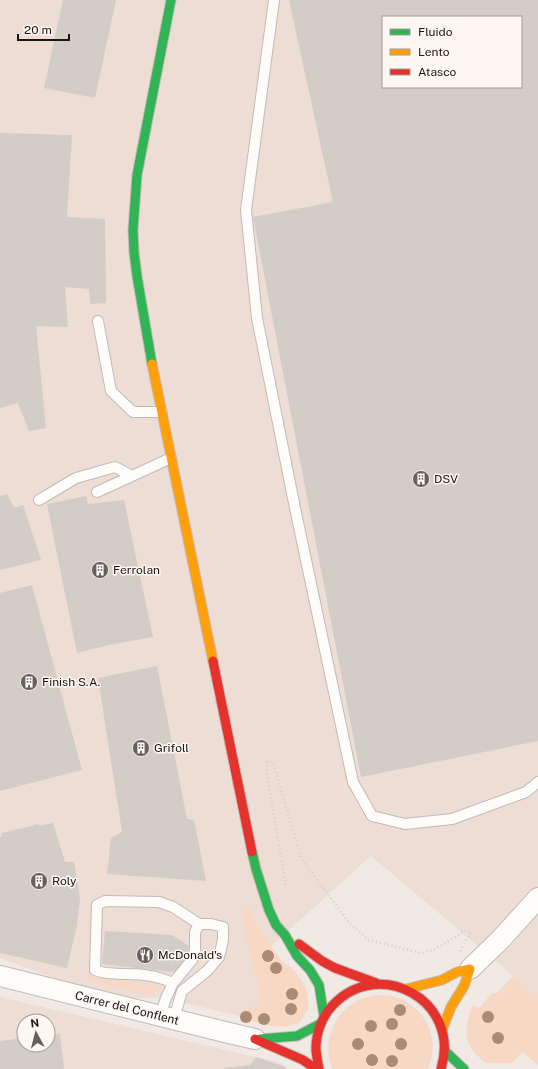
<svg xmlns="http://www.w3.org/2000/svg" width="538" height="1069" font-family="'Public Sans',sans-serif">
  <rect width="100%" height="100%" fill="#f1e9e4"/>
  <!-- built -->
  <path fill="#edddd4" fill-rule="evenodd" d="M0 0H538V998L503 967 371 856 259 957 268 996 260 1021 164 998H132L81 988 0 958ZM383 17H521V87H383Z
    M0 997 281 1063 288 1069H0ZM24 1021H48V1045H24Z"/>
  <!-- green -->
  <path fill="#f6d8c5" d="M247 908H250L260 931 281 960 295 971 306 987 309 1007 303 1018 299 1023 286 1027 272 1026 240 1018 243 1010 260 1004 257 981 247 945 242 911Z
    M87 972 94 977 120 979 136 985 143 986 148 984 157 987 150 995 87 980Z
    M513 976 538 998V1065L523 1052 512 1063H486C482 1059 477 1056 474 1052 462 1038 466 1020 473 1006L479 1008 492 993H497Z
    M377 995C383 995 389 995 395 997 426 1006 441 1040 428 1069H333C321 1044 333 1012 359 1000 364 997 370 996 377 995Z"/>
  <!-- building -->
  <path fill="#d3cdc8" fill-rule="evenodd" d="M63 0H116L95 98 44 88Z
    M289 0H538V741L361 777 253 217 333 202ZM383 17H521V87H383Z
    M0 133 72 135 67 217 105 219 106 303 90 304 89 289 65 287 68 327 36 326 46 428 29 431 18 403 0 408Z
    M7 494 14 508 23 505 41 560 0 570V496Z
    M86 496 88 504 124 500 153 637 114 644 77 653 47 504Z
    M32 585 82 770 0 791V593Z
    M157 666 187 819 194 820 206 881 107 874 111 838 122 832 98 678Z
    M53 823 65 862H74L80 899 77 925 67 968 0 953V837L2 836 1 833 39 824V826Z
    M105 931 172 935 189 946 184 964 175 971 171 972 102 964Z
    M60 1034 64 1069H0V1041L24 1038V1045H48V1035Z
    M256 1057 286 1067V1069H224V1068L250 1065Z"/>
  <g fill="none" stroke-linecap="round" stroke-linejoin="round">
    <!-- lane casing -->
    <g stroke="#c1bab6" stroke-width="12">
      <path id="lane" d="M274 0 246 210 257 318 295 508 353 782 372 816 405 824 452 819 526 792 538 782
        M98 321 111 391 133 412H162
        M97 492 132 476 171 458
        M39 500 76 478 115 467 132 476
        M173 983C159 976 142 974 127 974 116 973 105 975 95 970L97 905 105 901 159 902 173 907 199 924
        M160 1016 166 998 173 983 192 960 195 950V932L199 924H211L223 927V940L219 957 207 971 182 991 174 1019"/>
    </g>
    <!-- street casing -->
    <g stroke="#c1bab6" stroke-width="22">
      <path id="street" d="M470 969 501 939 538 898
        M0 976 229 1033 255 1039"/>
    </g>
    <!-- fast casing -->
    <g stroke="#c1bab6" stroke-width="11">
      <path id="fast" d="M152 364 137 276 134 252 133 230 137 175 171 0
        M252 852 256 869 269 910 276 925 285 935 297 956 310 970 319 985 324 1016
        M260 1039 297 1036 320 1024
        M445 1051 464 1069"/>
    </g>
    <!-- slow casing -->
    <g stroke="#c1bab6" stroke-width="11">
      <path id="slow" d="M152 364 213 661
        M406 989 442 980 457 972 470 969
        M442 1030 451 1007 464 986 470 969"/>
    </g>
    <!-- jam casing -->
    <g stroke="#c1bab6" stroke-width="11">
      <path id="jam" d="M213 661 252 852
        M299 944 322 961 335 968 376 983
        M255 1039 303 1060 316 1069
        M319 1069C318 1062 316 1055 316 1048 316 1033 322 1017 332 1006 379 955 462 1001 441 1069"/>
    </g>
    <!-- path -->
    <path stroke="#d2d0cf" stroke-width="2.5" stroke-dasharray="1 3" stroke-linecap="butt" d="M286 885 267 774V762L273 763 302 860 345 917 350 924 369 940 420 953 434 950 466 930 471 932 460 951"/>
    <!-- lane -->
    <use href="#lane" stroke="#fdfcfb" stroke-width="10"/>
    <!-- street -->
    <use href="#street" stroke="#fdfcfb" stroke-width="20"/>
    <!-- fast -->
    <use href="#fast" stroke="#30b455" stroke-width="9"/>
    <!-- slow -->
    <use href="#slow" stroke="#ff9f0a" stroke-width="9"/>
    <!-- jam -->
    <use href="#jam" stroke="#e5322d" stroke-width="9"/>
  </g>
  <!-- trees -->
  <g fill="#aa8b76">
    <circle cx="268" cy="956" r="6"/>
    <circle cx="276" cy="968" r="6"/>
    <circle cx="292" cy="994" r="6"/>
    <circle cx="291" cy="1009" r="6"/>
    <circle cx="400" cy="1010" r="6"/>
    <circle cx="246" cy="1017" r="6"/>
    <circle cx="488" cy="1017" r="6"/>
    <circle cx="264" cy="1019" r="6"/>
    <circle cx="392" cy="1024" r="6"/>
    <circle cx="371" cy="1026" r="6"/>
    <circle cx="498" cy="1038" r="6"/>
    <circle cx="358" cy="1044" r="6"/>
    <circle cx="401" cy="1044" r="6"/>
    <circle cx="372" cy="1060" r="6"/>
    <circle cx="392" cy="1061" r="6"/>
  </g>
  <!-- icons -->
  <defs>
    <g id="building-disc" transform="scale(0.9)"><circle r="9.5" fill="#67605c" stroke="#fdf7f3"/><path d="M-4-6H4V6H1V3H-1V6H-4ZM-2.5-4.3h1.7v1.8h-1.7ZM.8-4.3h1.7v1.8H.8ZM-2.5-1h1.7V.8h-1.7ZM.8-1h1.7V.8H.8Z" fill="#fff"/></g>
    <g id="restaurant-disc" transform="scale(0.9)"><circle r="9.5" fill="#67605c" stroke="#fdf7f3"/><path d="M-5-6h1v4h1v-4h1v4h1v-4h1v5L-1.5 .5V6h-2V.5L-5-1ZM5-6V6H3V1.5H1.5Q1.5-4 5-6Z" fill="#fff"/></g>
  </defs>
  <g fill-rule="evenodd">
    <use href="#building-disc" x="421" y="479"/>
    <use href="#building-disc" x="100" y="570"/>
    <use href="#building-disc" x="29" y="682"/>
    <use href="#building-disc" x="141" y="748"/>
    <use href="#building-disc" x="39" y="881"/>
    <use href="#restaurant-disc" x="145" y="955"/>
  </g>
  <g text-anchor="middle" dominant-baseline="central" stroke-width="3" stroke-linejoin="round" paint-order="stroke">
    <!-- poi labels -->
    <g font-size="12" fill="#1c1613" stroke="#fdf7f3" text-anchor="start">
      <text x="434" y="479">DSV</text>
      <text x="113" y="570">Ferrolan</text>
      <text x="42" y="682">Finish S.A.</text>
      <text x="154" y="748">Grifoll</text>
      <text x="52" y="881">Roly</text>
      <text x="158" y="955">McDonald's</text>
    </g>
    <!-- street labels -->
    <g font-size="12" fill="#1c1613" stroke="#fdf7f3">
      <text transform="translate(127 1008) rotate(14)">Carrer del Conflent</text>
    </g>
  </g>
  <!-- legend -->
  <rect x="382" y="16" width="140" height="72" fill="#fdf7f3" stroke="#a39d99"/>
  <rect x="390" y="29" width="20" height="6" fill="#30b455" stroke="#a39d99"/>
  <text x="418" y="36" font-size="12" fill="#1c1613">Fluido</text>
  <rect x="390" y="49" width="20" height="6" fill="#ff9f0a" stroke="#a39d99"/>
  <text x="418" y="56" font-size="12" fill="#1c1613">Lento</text>
  <rect x="390" y="69" width="20" height="6" fill="#e5322d" stroke="#a39d99"/>
  <text x="418" y="76" font-size="12" fill="#1c1613">Atasco</text>
  <!-- north arrow -->
  <g transform="translate(36 1033) rotate(353)"><circle r="19" fill="#fdf7f3" stroke="#a39d99"/>
  <path d="M0-3L7 15L0 10L-7 15Z" fill="#67605c"/>
  <text y="-6" font-size="11" font-weight="bold" text-anchor="middle" fill="#1c1613">N</text>
  </g>
  <!-- scale -->
  <path d="M18 34v6h51v-6" fill="none" stroke="#1c1613" stroke-width="2"/>
  <text x="24" y="34" font-size="12" fill="#1c1613" stroke="#fdf7f3" stroke-width="3" paint-order="stroke">20 m</text>
</svg>
